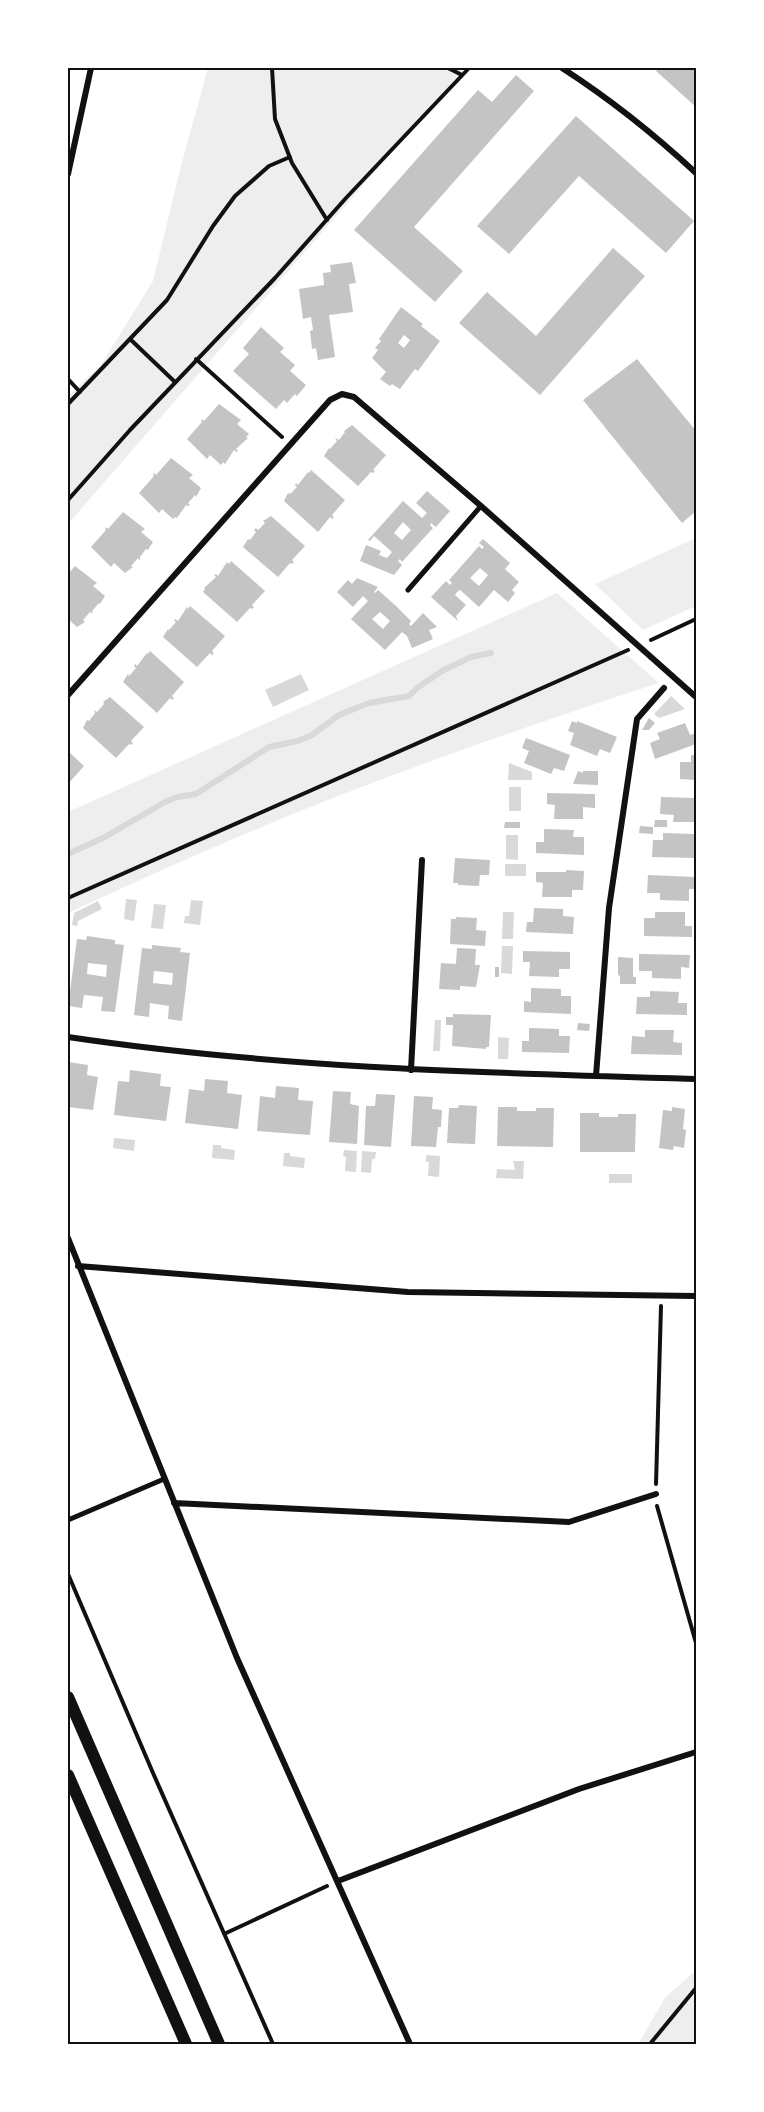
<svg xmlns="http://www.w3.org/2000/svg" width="764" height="2112" font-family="'Public Sans',sans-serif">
  <rect width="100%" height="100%" fill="#fff"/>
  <!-- green -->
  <path fill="#eee" d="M208 68H465L68 524V396L101 365 153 281 181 166Z
    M696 538V606L643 630 595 584Z
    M557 593 659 683C551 718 444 755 338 796 246 832 157 872 68 913V812Z
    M696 1970V2044H638L665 1998Z"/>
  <!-- water -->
  <path fill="#d9d9d9" d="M301 674 309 690 273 707 265 690Z
    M671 696 685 709 659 718 654 714Z
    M509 763 532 772V780H508Z
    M509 787H521V811H509Z
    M506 835H518V860L506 859Z
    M505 864H526V876H505Z
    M126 899 137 900 134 921 124 919Z
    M191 900 203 901 200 925 184 923 185 916H189Z
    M98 901 102 909 78 921 77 926 72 925 74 913Z
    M154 904 166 905 163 929 151 928Z
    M503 912H514L513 939H502Z
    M502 946H513L512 974 501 973Z
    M435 1020H441L440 1051H433Z
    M498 1037 509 1038 508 1059H498Z
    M114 1138 135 1140 134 1151 113 1148Z
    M213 1145H221V1148L235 1150 234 1160 212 1158Z
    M344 1150 357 1151 356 1172 345 1171 346 1157 343 1156Z
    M362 1151 376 1152 375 1159H372L371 1173 361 1172Z
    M284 1153H290V1156L305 1158 304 1168 283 1166Z
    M426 1155 440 1156 439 1177 428 1176 429 1162H426Z
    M513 1161H524L523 1179 496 1178 497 1169 515 1170Z
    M609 1174H632V1183H609Z"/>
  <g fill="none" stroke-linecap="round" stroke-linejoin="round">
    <!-- stream -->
    <path stroke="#d9d9d9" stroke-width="6" d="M68 854 103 838 165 802 177 797 196 794 269 747 298 741 312 735 339 715 369 703 409 696 417 688 442 671 471 657 491 653"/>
  </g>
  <!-- building -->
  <path fill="#c4c4c4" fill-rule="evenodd" d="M659 68H696V107L656 71Z
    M516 75 534 91 414 227 463 271 435 302 354 230 478 90 492 102Z
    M576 116 694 221 666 253 579 176 509 254 477 226Z
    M613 248 645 276 540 395 459 323 487 292 536 336Z
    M352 262 356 283 349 284 353 312 329 315 335 357 318 360 316 348 312 349 310 331 313 330 311 317 303 319 299 289 324 285 323 273 331 272 330 265Z
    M401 307 423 324 421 326 440 341 418 371 415 369 400 389 392 384 390 386 380 379 386 372 372 358 378 350 375 348 381 341 379 339ZM404 335 410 340 404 348 398 343Z
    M261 327 284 348 280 352 295 365 290 371 306 385 297 396 295 394 287 403 284 400 276 409 233 371 249 354 243 348Z
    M637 359 696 431V511L682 523 583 400Z
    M219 404 241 420 237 424 249 434 246 437 248 438 236 449 238 451 236 452 234 450 225 464 223 462 221 465 210 455 207 459 187 439 202 422 201 421 202 419 204 421Z
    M352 425 386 455 373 470 375 471 373 473 371 472 358 486 324 456 329 448 330 449 337 441 335 438 339 440 345 432 344 431Z
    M171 458 193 475 189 478 201 488 196 497 195 495 188 503 190 505 188 506 186 505 177 518 175 517 173 519 162 509 159 513 139 493 154 476 153 475 154 473 156 475Z
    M311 470 345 500 332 515 334 517 332 519 330 517 318 532 284 501 288 493 290 494 297 487 295 485 296 483 298 485 308 472 309 473Z
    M427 491 450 511 436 527 431 523 430 525 433 528 402 562 400 559 398 561 402 565 394 575 360 561 366 545 381 551 379 555 387 558 392 552 374 536 370 541 368 540 403 501 422 518 427 513 416 503ZM403 522 411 530 402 540 394 533Z
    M123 512 145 529 141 532 153 542 148 550 146 549 140 557V561L138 558 131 566 133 567 125 573 114 563 111 567 91 547 106 530 105 529 106 527 108 529Z
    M271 516 305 546 292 560 294 562 292 564 290 563 278 577 243 547 248 539 250 540 256 532 254 530 256 528 258 530 265 523 263 521Z
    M483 539 510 563 505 569 519 582 512 590 515 593 508 602 494 590 479 607 460 590 457 592 455 595 466 605 456 616 458 621 431 597 446 581 450 585 452 583 449 580 479 546 482 549 484 547 479 543ZM480 568 488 575 479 586 470 578Z
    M231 561 265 591 252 605 254 607 252 609 250 608 237 622 203 592 205 589 204 588 216 577 214 575 216 574 218 576 227 562 229 564Z
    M75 566 97 583 93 586 105 596 100 604 99 603 92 611 93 614 90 612 83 620 85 622 77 627 68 619V574Z
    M357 578 378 587 374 592 375 593 378 590 395 605 411 621 409 624 411 626 423 613 437 627 429 630 433 639 412 648 407 636 402 632 385 650 351 619 368 601 363 596 353 607 337 592 348 580 352 584ZM380 612 390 621 383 629 372 619Z
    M190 606 225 636 212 651 214 653 212 655 210 653 197 667 163 637 168 629 169 630 176 622 174 621 175 619 178 621 187 607 188 609Z
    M150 651 184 682 172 696 174 698 172 700 170 698 157 713 123 682 128 674 129 676 136 668 134 666 135 664 137 666 147 653 148 654Z
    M110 697 144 727 131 741 133 743 131 745 129 744 116 758 83 728 87 720 89 721 95 713 94 710 97 712 104 704 103 702Z
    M649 718 655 723 649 730H642Z
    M572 721 577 723V721L617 737 610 753 600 749 597 756 570 745 574 733 568 731Z
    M685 723 690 735 696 733V744L655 759 650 743 660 739 657 733Z
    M526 738 570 755 564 771 554 768 551 774 524 763 529 751 522 748Z
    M68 751 84 766 68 784Z
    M691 755H696V780L680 779V762H691Z
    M578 771 583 773V771H598V785L573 784Z
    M547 793 595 794V808L583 807V819H554L555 805 547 804Z
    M661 797 696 798V822H673L674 815 660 814Z
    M655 820H667V827H654Z
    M505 822H520V828H504Z
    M640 826 653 827V834L639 833Z
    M544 829 574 830 573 837H584V855L536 853V842H544Z
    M663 833 694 834V847H696V858L652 857 653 840H663Z
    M455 858 490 860 489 875H480L479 886 458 885V883H453Z
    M566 870 584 871 583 890H572V897H542L543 883 536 882V872H566Z
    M648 875 696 877V889H689V901L660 900V893H647Z
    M534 908 563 909V916L574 917 573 934 526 932 527 922H533Z
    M655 912H685V926H692V937L644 936V918H655Z
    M456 917 477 918 476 930 486 931 485 946 450 944 451 919H456Z
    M87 936 115 940V944L124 945 115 1012 101 1011 103 997 84 995 82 1008 68 1006 77 939 86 940ZM88 963 107 965 106 977 87 974Z
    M152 945 181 948 180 952 190 953 182 1021 168 1019 169 1006 150 1003 149 1017 134 1015 142 948 152 949ZM154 971 173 973 172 985 153 983Z
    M457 948 476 949 475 965H480L476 987 460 986V990L439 989 441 963 456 964Z
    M523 951 570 952V969H559V977L529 976 530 962H523Z
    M639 954 690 955 689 968 681 967V979L652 978V971H639Z
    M618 957 633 958V977H636V984H620V976L618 975Z
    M495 967H499V977H495Z
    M531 988 561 989V996H571V1014L524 1012V1001L531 1002Z
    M650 991 679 992 678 1003H687V1015L636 1014 637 997H650Z
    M453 1014 491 1015 489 1047H486V1049L452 1046 453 1025H446V1017H453Z
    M578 1023 590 1024 589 1031 577 1030Z
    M529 1028 559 1029V1036H570L569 1053 522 1052V1041H529Z
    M645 1030H674L673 1042 682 1043V1055L631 1054 632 1036 645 1037Z
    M68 1062 88 1065 87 1075 98 1077 93 1110 68 1107Z
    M130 1070 161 1074 160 1086 171 1087 166 1121 114 1115 118 1081 129 1082Z
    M205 1079 228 1081 227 1093 242 1095 238 1129 185 1123 189 1089 204 1091Z
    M276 1086 299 1088 298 1100 313 1101 310 1135 257 1131 260 1096 275 1098Z
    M333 1091 351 1092 350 1104 359 1106 357 1144 329 1142Z
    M376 1094 395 1095 391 1147 364 1145 366 1106H375Z
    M414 1096 433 1097 432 1109 442 1110 441 1127H438L436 1147 411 1146Z
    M459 1105 477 1106 475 1144 447 1143 449 1108H458Z
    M498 1107H517V1111H536V1108H554L553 1147 497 1146Z
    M672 1107 685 1109 683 1129 686 1130 684 1148 674 1146 673 1150 659 1148 663 1110 672 1111Z
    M580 1113H599V1117H618V1114H636L635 1152H580Z"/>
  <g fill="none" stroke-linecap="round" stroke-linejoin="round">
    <!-- path -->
    <path stroke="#111" stroke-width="4" d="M272 68 275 119 292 163 327 220
      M448 68 462 75
      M130 339 175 382
      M196 359 282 437
      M68 379 80 392
      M68 404 167 300 213 226 235 196 269 166 290 157
      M68 500 130 430 275 278 346 198 469 68
      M651 640 696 619
      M68 898 628 650
      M656 1484 661 1306
      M657 1506 696 1643
      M68 1574 153 1773 273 2044
      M224 1934 327 1886
      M650 2044 696 1988"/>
    <!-- pedestrian -->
    <path stroke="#111" stroke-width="5" d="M408 590 481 506
      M68 1520 164 1479"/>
    <!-- minor -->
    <path stroke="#111" stroke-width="6" d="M562 68C610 99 654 134 696 173
      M68 174 91 68
      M68 695 330 400 342 394 354 397 481 506 696 697
      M68 1037C276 1068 486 1073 696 1079
      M411 1070 422 860
      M596 1076 609 908 637 719 664 688
      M68 1238 237 1658 410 2044
      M78 1266 408 1292 696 1296
      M174 1503 569 1522 656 1494
      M338 1881 579 1789 696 1752"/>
    <!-- secondary -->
    <path stroke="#111" stroke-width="12" d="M68 1697 219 2044
      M68 1775 186 2044"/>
  </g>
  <!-- border -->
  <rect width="764" height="2112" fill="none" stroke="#ffffff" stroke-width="138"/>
  <rect x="69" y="69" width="626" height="1974" fill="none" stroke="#111" stroke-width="2"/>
</svg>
